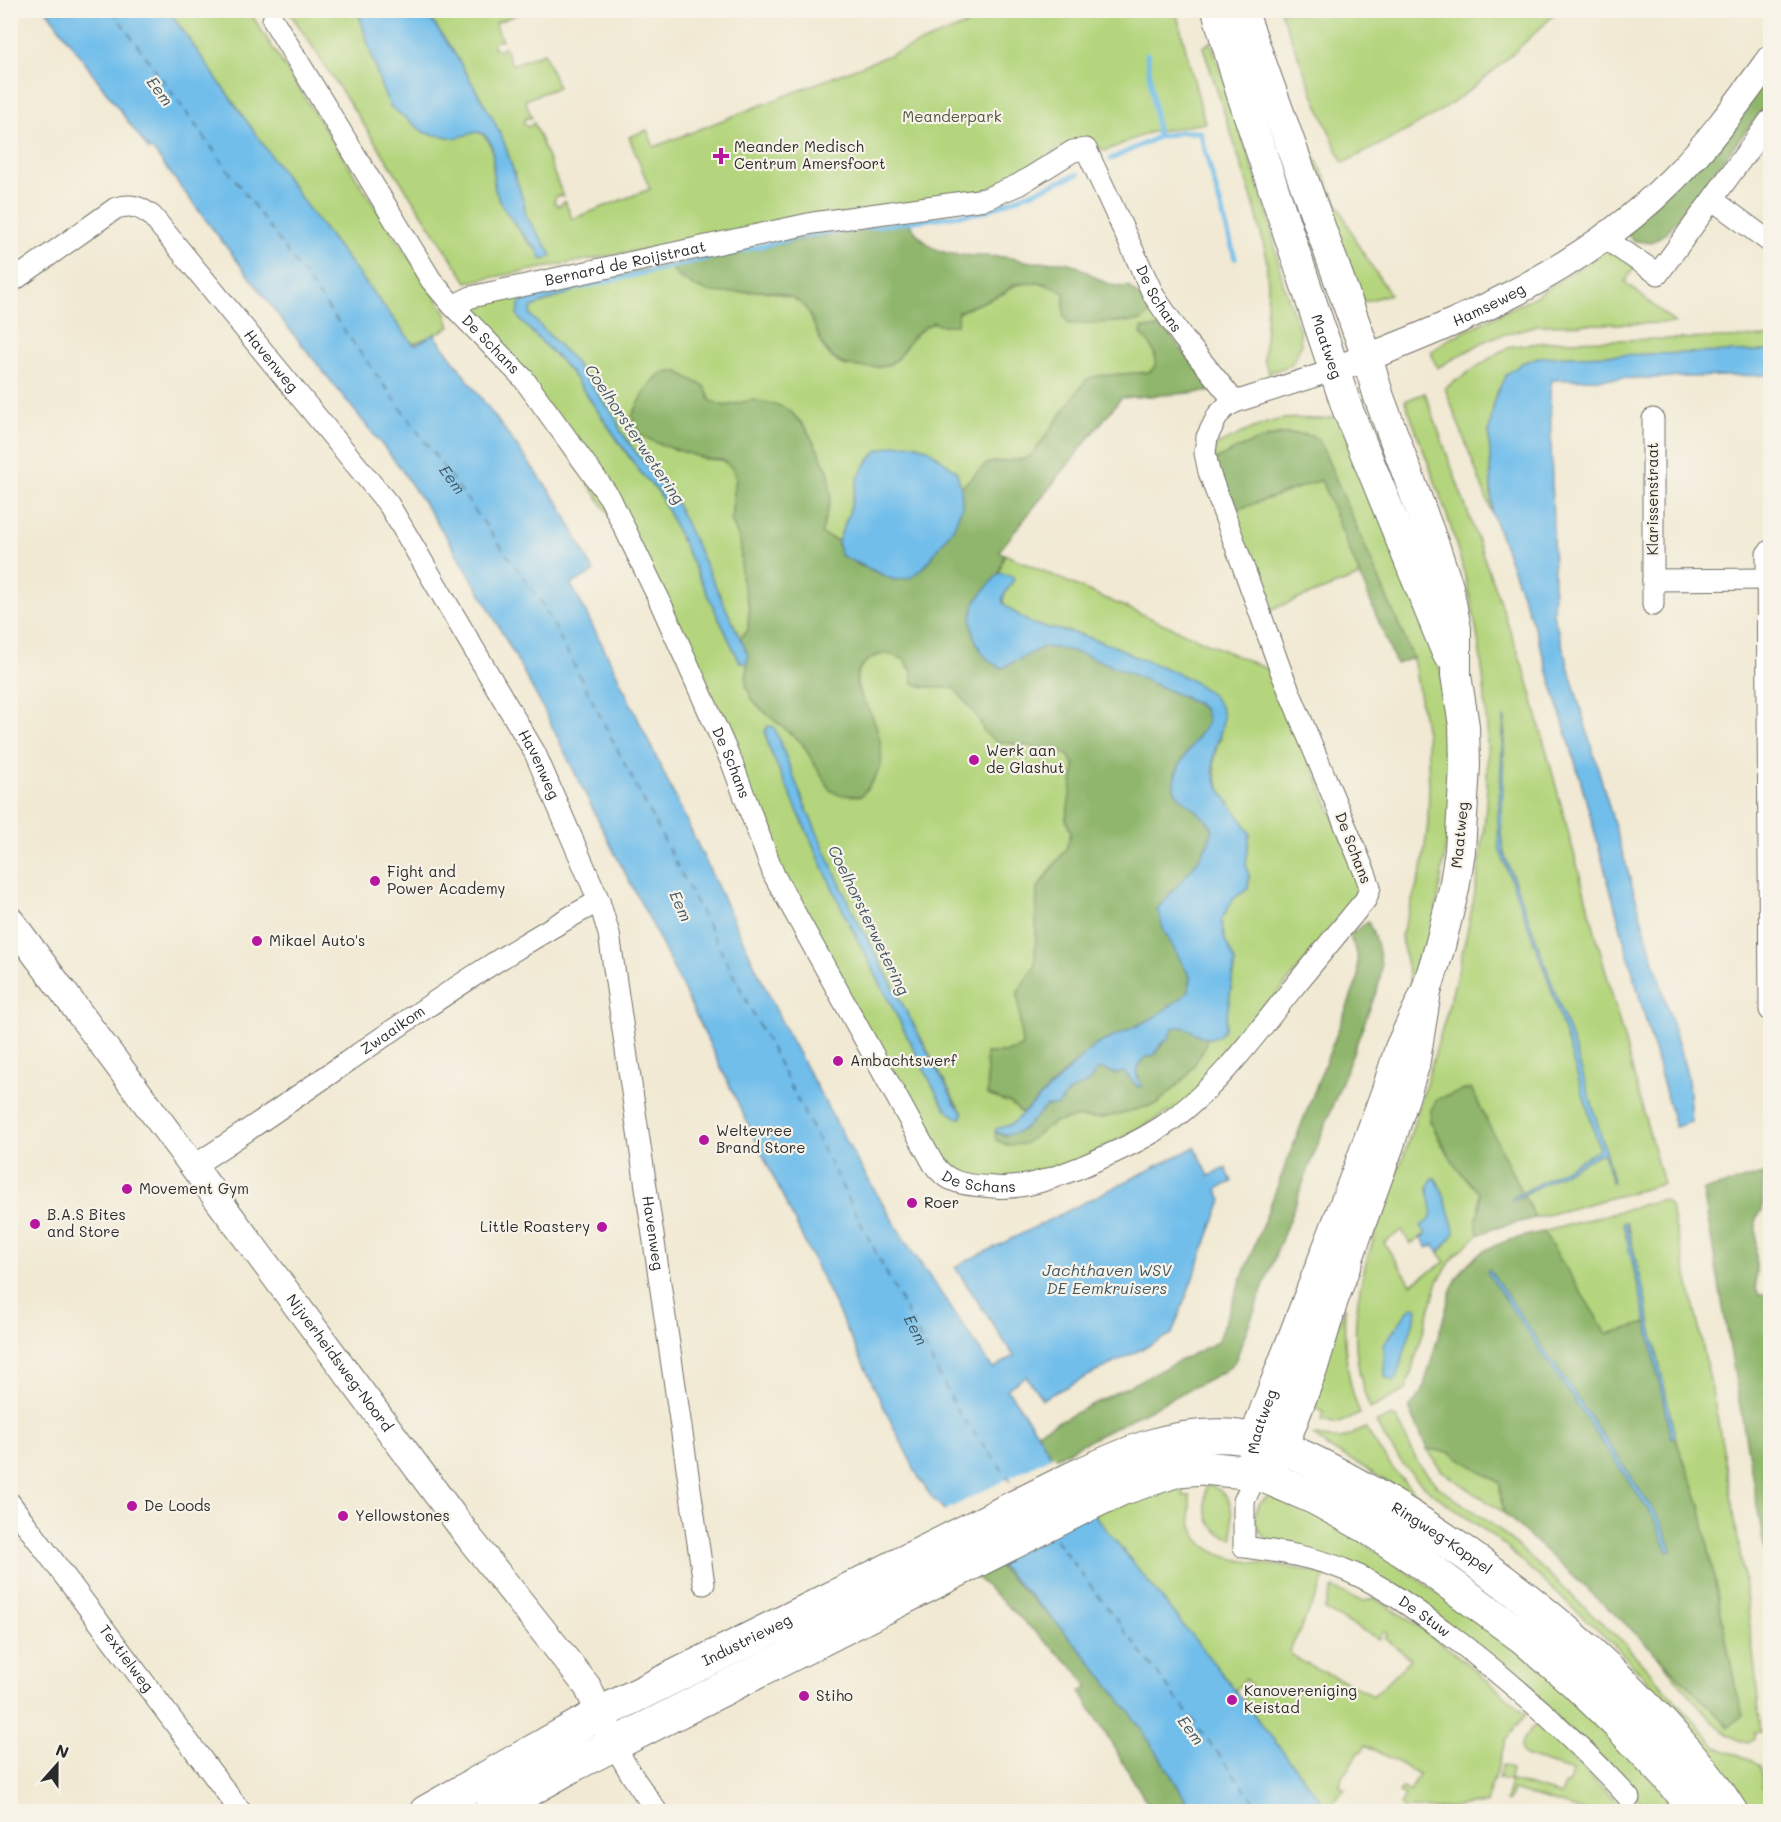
<svg xmlns="http://www.w3.org/2000/svg" width="1781" height="1822" font-family="Mali,sans-serif">
<style>
.green{fill:#b4d57d;stroke:#708054;stroke-width:1.5;fill-rule:evenodd}
.forest{fill:#8fb66c;stroke:#5d704c;stroke-width:1.5}
.water{fill:#71beeb;stroke:#4e748b;stroke-width:1.5}
.pier{fill:#f1e9d3}
.lines{fill:none;stroke-linecap:round;stroke-linejoin:round}
.stream{stroke:#71beeb;stroke-width:5}
.ferry{stroke:#405765;stroke-width:1.5;stroke-dasharray:8 6;stroke-linecap:butt}
.minor-casing{stroke:#706e66;stroke-width:23}
.tertiary-casing{stroke:#706e66;stroke-width:29}
.secondary-casing{stroke:#706e66;stroke-width:32}
.primary-casing{stroke:#706e66;stroke-width:35}
.minor{stroke:#fff;stroke-width:21}
.tertiary{stroke:#fff;stroke-width:27}
.secondary{stroke:#fff;stroke-width:30}
.primary{stroke:#fff;stroke-width:33}
.poi-dot{fill:#b5179e;stroke:#f7f3e8;stroke-width:2}
.labels{text-anchor:middle;stroke-width:4.5;stroke-linejoin:round;paint-order:stroke}
.park-label{font-size:15px;fill:#4d5640;stroke:#f7f3e8}
.poi-label{font-size:15px;fill:#2b2b2b;stroke:#f7f3e8;text-anchor:start}
.street-label{font-size:15px;fill:#2b2b2b;stroke:#f7f3e8}
.water-label{font-size:16px;font-style:italic;fill:#405765;stroke:#f7f3e8}
</style>
<rect width="100%" height="100%" fill="#f7f3e8"/>
<filter id="ink" filterUnits="userSpaceOnUse"><feTurbulence type="fractalNoise" baseFrequency=".0167" numOctaves="2"/><feDisplacementMap in="SourceGraphic" scale="12" xChannelSelector="R" yChannelSelector="G"/><feConvolveMatrix kernelMatrix="1 2 1 2 8 2 1 2 1" color-interpolation-filters="sRGB"/></filter>
<filter id="wash" filterUnits="userSpaceOnUse"><feTurbulence type="fractalNoise" baseFrequency=".008" numOctaves="4" result="noise"/><feDisplacementMap in="SourceGraphic" scale="24" xChannelSelector="R" yChannelSelector="G"/><feGaussianBlur stdDeviation="1.35" result="paint"/><feColorMatrix in="noise" values="0 0 0 0 0 0 0 0 0 0 0 0 0 0 0 0 0 1.4 0 .05"/><feComposite in="paint" operator="in"/></filter>
<g filter="url(#wash)">
<rect width="100%" height="100%" fill="#f1e9d3"/>
<path class="green" d="M169 11H249L376 208 444 309 450 327 413 344 310 211Z
M289 11H358L382 89 390 106 425 133 477 132C500 139 490 171 495 189 499 201 526 244 537 250 540 252 547 252 551 253L526 216 524 203 504 142 492 117 453 51 425 11H526L495 23 502 41H495L493 47 499 51 504 46 512 65 544 53 558 87 525 100 532 118H526L523 123 528 127 534 123 563 196H556L554 202 559 206 565 201 572 219 650 189 629 137 647 130 654 147 1002 11H1176L1205 123 1148 133 1105 151 1088 143 1069 144 976 196 813 218 467 282Z
M1280 11H1558C1523 44 1489 78 1449 105 1416 128 1379 145 1343 163L1319 108Z
M1211 42 1269 218 1283 283 1300 332 1301 346 1291 365 1269 373 1264 360 1268 286 1266 254 1255 208 1203 47Z
M1293 113 1358 245 1390 294 1363 302Z
M1611 247 1636 265 1625 282 1675 323 1537 325 1489 339 1437 368 1431 352 1447 340 1534 297Z
M669 265 679 279 741 293 756 291 771 292 794 298 802 303 808 311 823 347 832 358 840 364 848 366 880 367 888 365 896 360 909 341 924 327 1004 293C1022 277 1045 282 1064 293V316L1151 308 1166 330 1160 328 1142 329C1148 341 1159 354 1154 369L1150 372 1120 374 1086 380 1032 455 1024 459 988 463 961 487 956 471 858 478 849 513 838 541 821 534 831 498 829 473 818 450 805 427 789 410 752 400 725 406 711 401 659 444 706 459 722 460 732 468 736 477 731 519 741 545V577L749 607 748 630 740 638 670 490 638 455 621 432 619 425 573 360 531 316 530 312 532 307 574 291 523 300 520 320 561 361 575 378 629 457 659 493 733 648 740 662 747 663 746 685 761 709 802 743 830 790 872 716C866 705 858 694 857 681 856 666 872 655 886 654 891 654 899 658 904 659L922 688 933 686 954 688 977 716 985 733 996 741 1053 750 1068 755 1075 767 1066 819 1071 833 1066 849 1037 889 1035 966 1018 992 1022 1047 1004 1053H986L988 1095 1010 1103 1023 1114 1012 1124 1002 1128 1041 1131 1054 1122 1076 1118H1103L1157 1104 1203 1051 1207 1038 1219 1036 1225 1028 1235 961 1225 940 1221 920 1234 898 1248 889 1249 876 1246 864 1250 833C1229 802 1201 776 1221 737L1133 656C1115 647 1095 639 1076 633 1064 630 1043 629 1034 625 1028 622 1006 608 1004 603 1000 596 1012 586 1014 578L1009 575 999 573 1004 554 1274 672 1361 884 1359 896 1188 1102 1065 1168 1001 1184 947 1171 776 870 662 594 477 316 476 307 482 299ZM774 728 806 808 851 908 956 1103 963 1113 959 1118 946 1109 939 1098 844 913 769 748Z
M1770 337V351L1539 357 1522 363 1495 397 1489 431 1492 513 1445 388 1501 351 1513 346 1558 341Z
M1425 393 1526 675 1663 1184 1535 1218 1511 1172 1471 1088 1430 1121 1442 1145 1479 1193 1478 1235 1455 1255 1438 1281 1406 1390 1370 1409C1330 1306 1382 1229 1411 1133 1438 1044 1469 946 1481 854 1495 751 1486 643 1456 544 1442 495 1422 448 1405 401ZM1433 1178 1436 1179C1450 1204 1447 1219 1446 1245L1439 1252 1445 1262 1411 1284 1384 1243 1402 1230 1410 1244 1427 1234 1426 1223C1438 1212 1430 1200 1428 1187Z
M1340 415 1434 644 1443 680 1450 727 1453 803 1431 943 1411 986 1401 936 1422 869 1428 823 1429 786 1427 739 1413 658 1319 440C1285 421 1246 446 1214 461L1215 447 1219 444C1239 435 1262 422 1284 419 1306 416 1317 423 1340 415Z
M1321 480 1360 576 1267 611 1230 512Z
M1660 1200 1666 1201 1670 1206C1714 1379 1746 1554 1761 1733H1754V1740L1749 1743C1718 1740 1677 1678 1656 1654L1729 1727 1742 1715 1735 1686 1700 1505 1675 1437 1643 1289 1627 1222 1623 1224 1647 1323 1607 1335 1543 1232Z
M1345 1306C1343 1343 1346 1379 1360 1414L1336 1424 1322 1420 1324 1412 1308 1406Z
M1392 1416 1397 1419 1418 1463 1437 1486 1500 1530 1626 1645 1715 1745 1726 1752 1753 1760 1760 1766 1762 1786 1770 1805V1811H1742L1702 1751 1643 1676 1616 1647 1505 1546C1479 1524 1450 1508 1425 1487 1404 1469 1389 1446 1376 1423Z
M1366 1428C1381 1455 1398 1478 1421 1498L1419 1502 1360 1465 1327 1447 1313 1435 1330 1439H1341Z
M1427 1449 1450 1452 1500 1483 1501 1503 1504 1513 1442 1471Z
M1206 1485C1236 1491 1232 1515 1233 1539 1206 1531 1203 1511 1206 1485Z
M1183 1486V1496H1190C1190 1507 1189 1518 1193 1529 1208 1572 1288 1559 1325 1576L1321 1587 1289 1652C1312 1672 1347 1678 1373 1696L1411 1659 1385 1638 1388 1634 1384 1631 1379 1639 1324 1610 1333 1588 1363 1602 1374 1598C1429 1629 1478 1672 1526 1714L1506 1740 1486 1803 1438 1809 1403 1808 1400 1805 1405 1796 1399 1793 1402 1788 1410 1792 1419 1774 1366 1745 1362 1752 1359 1751 1346 1772H1345L1342 1777 1340 1786 1345 1789 1343 1792 1338 1795 1329 1811 1243 1701 1251 1686 1245 1679 1235 1691 1093 1513Z
M1273 1494 1319 1513 1526 1652 1684 1811H1645L1642 1809 1645 1806 1608 1765 1474 1645 1267 1539C1249 1523 1251 1505 1273 1494Z
M1537 1723 1617 1803 1615 1811H1584L1513 1790 1509 1801H1506L1511 1782 1498 1779 1502 1765 1511 1769 1509 1780 1561 1795 1565 1784H1569L1572 1771 1525 1756C1514 1744 1528 1733 1537 1723Z"/>
<path class="forest" d="M1770 75V100L1667 232 1651 243 1635 241 1627 235Z
M907 220C935 265 961 253 1005 257 1014 258 1023 261 1032 262 1044 263 1057 260 1069 263 1089 269 1106 291 1128 286L1151 308 1148 315 1141 321 1069 324 1064 316V293L1046 283 1014 284 1004 293 958 312 957 325H938L934 322C927 326 921 329 915 335 903 346 899 366 879 367 834 370 828 358 812 320 809 313 806 306 799 302 756 271 713 320 669 265Z
M1142 328H1160L1166 330 1215 391 1121 398 999 551 1004 554 999 573 975 604C978 628 975 659 1002 668 1010 664 1038 647 1044 647 1072 642 1168 690 1197 704L1205 711 1208 722 1175 772 1176 792 1206 818 1213 829 1211 838 1202 854 1177 951C1184 963 1194 976 1188 990 1177 1014 1115 1032 1094 1047 1071 1063 1044 1094 1023 1114L1010 1103 988 1095 986 1053H1004L1022 1047 1018 992 1035 966 1037 889 1066 849 1071 833 1066 819 1075 767 1068 755 1053 750 996 741 985 733 977 716 954 688C941 687 925 689 913 683L912 671 904 659C899 658 892 654 886 654 873 654 857 665 856 679 856 692 865 703 871 714 878 727 883 748 881 764 878 775 869 787 861 796L839 795 830 790 802 743 761 709 752 699 746 685 748 655 740 638 748 630 749 607 741 577V545L731 519 736 477 732 468 722 460 706 459 659 444 640 435 632 416 648 386 660 374 677 371 705 387 711 401 725 406 752 400 775 404 789 410 805 427 818 450 829 474 831 498 821 534 838 541V546L857 564 894 580 926 565 954 527 962 506 961 487 988 463 1024 459 1032 455 1086 380 1096 376 1149 372C1165 362 1150 343 1141 334Z
M1291 434 1312 436 1319 440 1413 658 1396 664 1321 480 1230 512 1214 461C1239 447 1262 436 1291 434Z
M1368 922C1378 944 1385 963 1378 987L1235 1361 1225 1371 1053 1459 1037 1432 1217 1342 1358 979 1357 953 1349 935Z
M1181 1025 1207 1038 1203 1051 1187 1076 1157 1104 1103 1118H1076L1054 1122 1024 1144 1007 1145 996 1140 995 1132 1005 1136 1027 1125 1046 1106 1062 1102 1067 1093 1089 1082 1097 1070 1102 1069 1117 1074 1124 1072 1138 1087 1139 1077 1136 1072 1142 1059 1157 1053C1161 1043 1169 1038 1173 1028Z
M1471 1088 1522 1193 1511 1199 1512 1201 1524 1196 1535 1218 1492 1229 1478 1235 1476 1222 1480 1206 1479 1193 1456 1167 1430 1121 1431 1110 1437 1099Z
M1763 1174 1762 1211 1756 1218V1289L1759 1295H1770V1580L1703 1191Z
M1543 1232 1607 1334 1647 1323 1671 1438 1675 1437 1700 1505 1735 1686 1743 1715 1729 1727 1631 1629 1504 1513 1501 1503 1500 1483 1450 1452 1427 1449 1409 1408 1422 1393 1451 1292C1465 1250 1503 1240 1543 1232Z
M993 1561C1016 1584 1040 1606 1062 1629 1112 1684 1156 1746 1192 1811H1152L1080 1691 1088 1687 1076 1670 972 1573Z"/>
<path class="water" d="M47 11H169L310 211 413 344 416 345 434 334 560 505 594 572 571 584 611 662 784 1027 856 1159 905 1241 993 1369 1014 1356 955 1267 1195 1147 1209 1176 1226 1168 1232 1182 1217 1189 1222 1200 1172 1334 1042 1399 1026 1376 1007 1389 1037 1432 1053 1459 1093 1513 1216 1666 1329 1811H1192C1156 1746 1112 1684 1062 1629 1020 1583 973 1541 930 1495L919 1478 892 1424 652 924 611 846 544 710 484 599 448 539 399 466 279 316 152 149 149 150Z
M358 11H425L453 51 492 117 504 142 513 170 524 203 526 216 551 253V257L542 260 537 250 517 227 502 206 495 190 492 145 484 134 477 132 455 138 425 133 390 106 382 89Z
M572 287 576 289 574 291 532 307 530 312 531 316 573 360 616 418 621 432 638 455 670 490 748 655 747 663 740 662 733 648 659 493 640 472 575 378 561 361 520 320 517 314 519 304 523 300Z
M1770 351V375L1552 380 1550 392 1554 580 1553 614 1688 1078 1691 1122 1675 1127 1580 778 1536 632 1492 513 1489 431 1495 397 1506 375 1522 363 1539 357Z
M914 444 928 449 956 471 961 487 962 506 954 527 926 565 910 578 894 580 840 555 838 541 849 513 858 478 866 464 877 451 895 445Z
M999 573 1009 575 1014 578C1013 585 1000 595 1003 602 1005 607 1031 624 1036 625 1049 629 1064 630 1077 634 1089 638 1103 642 1116 647 1123 650 1129 654 1136 657 1159 666 1183 673 1203 688 1245 718 1206 740 1214 775 1218 792 1241 816 1250 833L1246 864 1249 876 1248 889 1234 898 1221 920 1225 940 1235 961 1225 1028 1219 1036C1215 1037 1212 1039 1208 1038 1194 1037 1189 1023 1173 1028L1168 1039 1161 1043 1154 1056C1142 1055 1140 1063 1136 1072L1141 1087H1138L1124 1072 1117 1074 1102 1069 1097 1070 1089 1082 1067 1093 1058 1106H1046C1030 1122 1020 1141 995 1132L996 1129 1012 1124 1094 1046 1151 1019 1183 997 1189 989 1191 979 1164 931 1157 909C1175 887 1207 857 1213 829 1203 812 1186 806 1176 792 1165 777 1199 736 1208 722L1205 711 1197 703 1129 673 1088 656 1063 649 1043 647 1002 668C979 660 965 626 975 604 980 593 991 583 999 573Z
M1504 718 1505 719 1501 835 1504 853C1544 961 1586 1069 1613 1182H1612L1604 1154 1601 1153 1512 1201 1511 1199 1597 1151 1599 1147 1550 985 1499 848 1498 818Z
M768 726 774 727 806 808 851 908 955 1103 963 1113 962 1118C950 1117 945 1107 939 1098L844 913 769 748 765 731Z
M1434 1178 1436 1179C1446 1196 1449 1215 1455 1233L1439 1252 1433 1245 1428 1248 1421 1237 1426 1234 1421 1226C1447 1209 1416 1191 1434 1178Z
M1626 1222 1643 1289 1675 1437 1671 1438 1647 1323 1623 1223Z
M1489 1269 1657 1515 1672 1549 1671 1551H1668L1653 1517 1487 1272Z
M1411 1307H1416L1417 1310 1396 1379 1393 1381 1385 1377 1384 1344Z"/>
<path class="pier" d="M1054 1455 1068 1473 994 1566 942 1512Z"/>
<g class="lines">
<path class="stream" d="M1158 137 1181 132H1200L1235 258
M1111 159 1158 137 1147 54
M569 290 809 235 983 212 1078 174"/>
<g class="ferry">
<path id="s1" d="M112 10 542 603 958 1412 1017 1489"/>
<path d="M1055 1539 1255 1802 1258 1812"/>
</g>
</g>
</g>
<g filter="url(#ink)">
<g class="lines">
<defs>
<g id="minor">
<path id="s2" d="M273 20 431 280 453 306 523 378 610 498 657 595 732 763 774 875 933 1163C947 1185 969 1185 993 1187 1023 1190 1053 1178 1081 1167 1109 1155 1137 1143 1163 1126 1212 1093 1251 1041 1288 994 1314 962 1340 930 1366 899L1370 887 1365 873 1282 674 1209 472 1205 453 1207 437 1218 415 1226 407 1235 402 1334 370"/>
<path d="M1713 200 1770 242"/>
<path d="M1604 238 1658 274 1770 120"/>
<path id="s3" d="M10 283 116 208C131 204 139 206 152 216L389 505 535 753 599 901 609 934 704 1584"/>
<path id="s4" d="M453 306 471 297 813 223 985 199 1018 185 1073 151 1086 149 1154 296 1183 338 1235 402"/>
<path d="M1653 419V605"/>
<path d="M1770 551 1767 554 1770 1010"/>
<path d="M1653 580 1767 579"/>
<path id="s5" d="M192 1167C329 1079 456 978 599 901"/>
<path id="s6" d="M1257 1473 1244 1501V1547C1280 1552 1317 1557 1350 1572 1384 1586 1414 1609 1443 1630 1510 1680 1573 1736 1629 1798"/>
<path id="s7" d="M10 1503 241 1812"/>
<path d="M614 1745 631 1774 657 1812"/>
</g>
<g id="tertiary">
<path id="s8" d="M1334 370C1456 325 1580 273 1673 179 1710 142 1740 100 1770 59"/>
<path id="s9" d="M10 920 471 1540 587 1686 609 1732"/>
</g>
<g id="secondary">
<path id="s10" d="M1217 10 1241 92 1347 408 1447 653"/>
<path id="s11" d="M1242 10 1367 357 1379 397 1435 548 1448 587 1456 629V675L1464 726 1465 765 1460 851 1454 889 1440 946 1426 992 1414 1066 1389 1145 1333 1300 1312 1370 1282 1449 1271 1465 1257 1473C1250 1448 1256 1434 1265 1410L1356 1175 1387 1090 1400 1048 1426 992"/>
</g>
<g id="primary">
<path id="s12" d="M426 1812 601 1713 1073 1478C1125 1454 1169 1433 1229 1436 1277 1439 1329 1469 1371 1493 1457 1543 1537 1603 1610 1671 1655 1715 1697 1758 1731 1812"/>
<path d="M490 1812 575 1764 1091 1503 1121 1489 1178 1470 1202 1468 1257 1473 1315 1498 1366 1526 1419 1561 1524 1638 1575 1682 1620 1726 1668 1776 1696 1812"/>
</g>
</defs>
<use href="#minor" class="minor-casing"/>
<use href="#tertiary" class="tertiary-casing"/>
<use href="#secondary" class="secondary-casing"/>
<use href="#primary" class="primary-casing"/>
<use href="#minor" class="minor"/>
<use href="#tertiary" class="tertiary"/>
<use href="#secondary" class="secondary"/>
<use href="#primary" class="primary"/>
</g>
</g>
<g class="poi-dot">
<path d="M718 147h6v6h6v6h-6v6h-6v-6h-6v-6h6z"/>
<circle cx="974" cy="760" r="6"/>
<circle cx="375" cy="881" r="6"/>
<circle cx="257" cy="941" r="6"/>
<circle cx="838" cy="1061" r="6"/>
<circle cx="704" cy="1140" r="6"/>
<circle cx="127" cy="1189" r="6"/>
<circle cx="912" cy="1203" r="6"/>
<circle cx="35" cy="1224" r="6"/>
<circle cx="602" cy="1227" r="6"/>
<circle cx="132" cy="1506" r="6"/>
<circle cx="343" cy="1516" r="6"/>
<circle cx="804" cy="1696" r="6"/>
<circle cx="1232" cy="1700" r="6"/>
</g>
<g class="labels">
<g class="park-label">
<text x="952" y="122">Meanderpark</text>
</g>
<g class="poi-label">
<text x="734" y="152">Meander Medisch<tspan x="734" dy="17">Centrum Amersfoort</tspan></text>
<text x="986" y="756">Werk aan<tspan x="986" dy="17">de Glashut</tspan></text>
<text x="387" y="877">Fight and<tspan x="387" dy="17">Power Academy</tspan></text>
<text x="269" y="946">Mikael Auto's</text>
<text x="850" y="1066">Ambachtswerf</text>
<text x="716" y="1136">Weltevree<tspan x="716" dy="17">Brand Store</tspan></text>
<text x="139" y="1194">Movement Gym</text>
<text x="924" y="1208">Roer</text>
<text x="47" y="1220">B.A.S Bites<tspan x="47" dy="17">and Store</tspan></text>
<text x="590" y="1232" text-anchor="end">Little Roastery</text>
<text x="144" y="1511">De Loods</text>
<text x="355" y="1521">Yellowstones</text>
<text x="1244" y="1696">Kanovereniging<tspan x="1244" dy="17">Keistad</tspan></text>
<text x="816" y="1701">Stiho</text>
</g>
<g class="street-label">
<text dy="5" stroke="none"><textPath href="#s4" startOffset="178">Bernard de Roijstraat</textPath></text>
<text dy="5" stroke="none"><textPath href="#s4" startOffset="824">De Schans</textPath></text>
<text dy="5" stroke="none"><textPath href="#s8" startOffset="168">Hamseweg</textPath></text>
<text dy="5" stroke="none"><textPath href="#s2" startOffset="392">De Schans</textPath></text>
<text dy="5" stroke="none"><textPath href="#s10" startOffset="354">Maatweg</textPath></text>
<text dy="5" stroke="none"><textPath href="#s3" startOffset="356">Havenweg</textPath></text>
<text transform="translate(1653 499) rotate(-90)" y="5">Klarissenstraat</text>
<text dy="5" stroke="none"><textPath href="#s2" startOffset="878">De Schans</textPath></text>
<text dy="5" stroke="none"><textPath href="#s3" startOffset="842">Havenweg</textPath></text>
<text transform="translate(1460 835) rotate(-84)" y="5">Maatweg</text>
<text transform="translate(1353 848) rotate(69)" y="5">De Schans</text>
<text dy="5" stroke="none"><textPath href="#s5" startOffset="243">Zwaaikom</textPath></text>
<text dy="5" stroke="none"><textPath href="#s2" startOffset="1380">De Schans</textPath></text>
<text dy="5" stroke="none"><textPath href="#s3" startOffset="1328">Havenweg</textPath></text>
<text dy="5" stroke="none"><textPath href="#s9" startOffset="552">Nijverheidsweg-Noord</textPath></text>
<text dy="5" stroke="none"><textPath href="#s11" startOffset="1592">Maatweg</textPath></text>
<text dy="5" stroke="none"><textPath href="#s12" startOffset="1130">Ringweg-Koppel</textPath></text>
<text dy="5" stroke="none"><textPath href="#s6" startOffset="273">De Stuw</textPath></text>
<text dy="5" stroke="none"><textPath href="#s12" startOffset="364">Industrieweg</textPath></text>
<text dy="5" stroke="none"><textPath href="#s7" startOffset="194">Textielweg</textPath></text>
</g>
<g class="water-label">
<text transform="translate(160 91) rotate(53)" y="6">Eem</text>
<text transform="translate(635 434) rotate(56)" y="6">Coelhorsterwetering</text>
<text dy="6" stroke="none"><textPath href="#s1" startOffset="580">Eem</textPath></text>
<text transform="translate(681 906) rotate(66)" y="6">Eem</text>
<text transform="translate(869 920) rotate(64)" y="6">Coelhorsterwetering</text>
<text x="1107" y="1276">Jachthaven WSV<tspan x="1107" dy="18">DE Eemkruisers</tspan></text>
<text dy="6" stroke="none"><textPath href="#s1" startOffset="1550">Eem</textPath></text>
<text transform="translate(1191 1730) rotate(53)" y="6">Eem</text>
</g>
</g>
<rect width="1781" height="1822" fill="none" stroke="#f7f3e8" stroke-width="36"/>
<g transform="translate(57 1765) rotate(21)" stroke="#f7f3e8" stroke-width="4.5" paint-order="stroke">
<path d="M0-4.5L10 22L0 15L-10 22Z" fill="#2b2b2b"/>
<text y="-9" font-size="16" font-weight="bold" text-anchor="middle" fill="#2b2b2b">N</text>
</g>
</svg>
